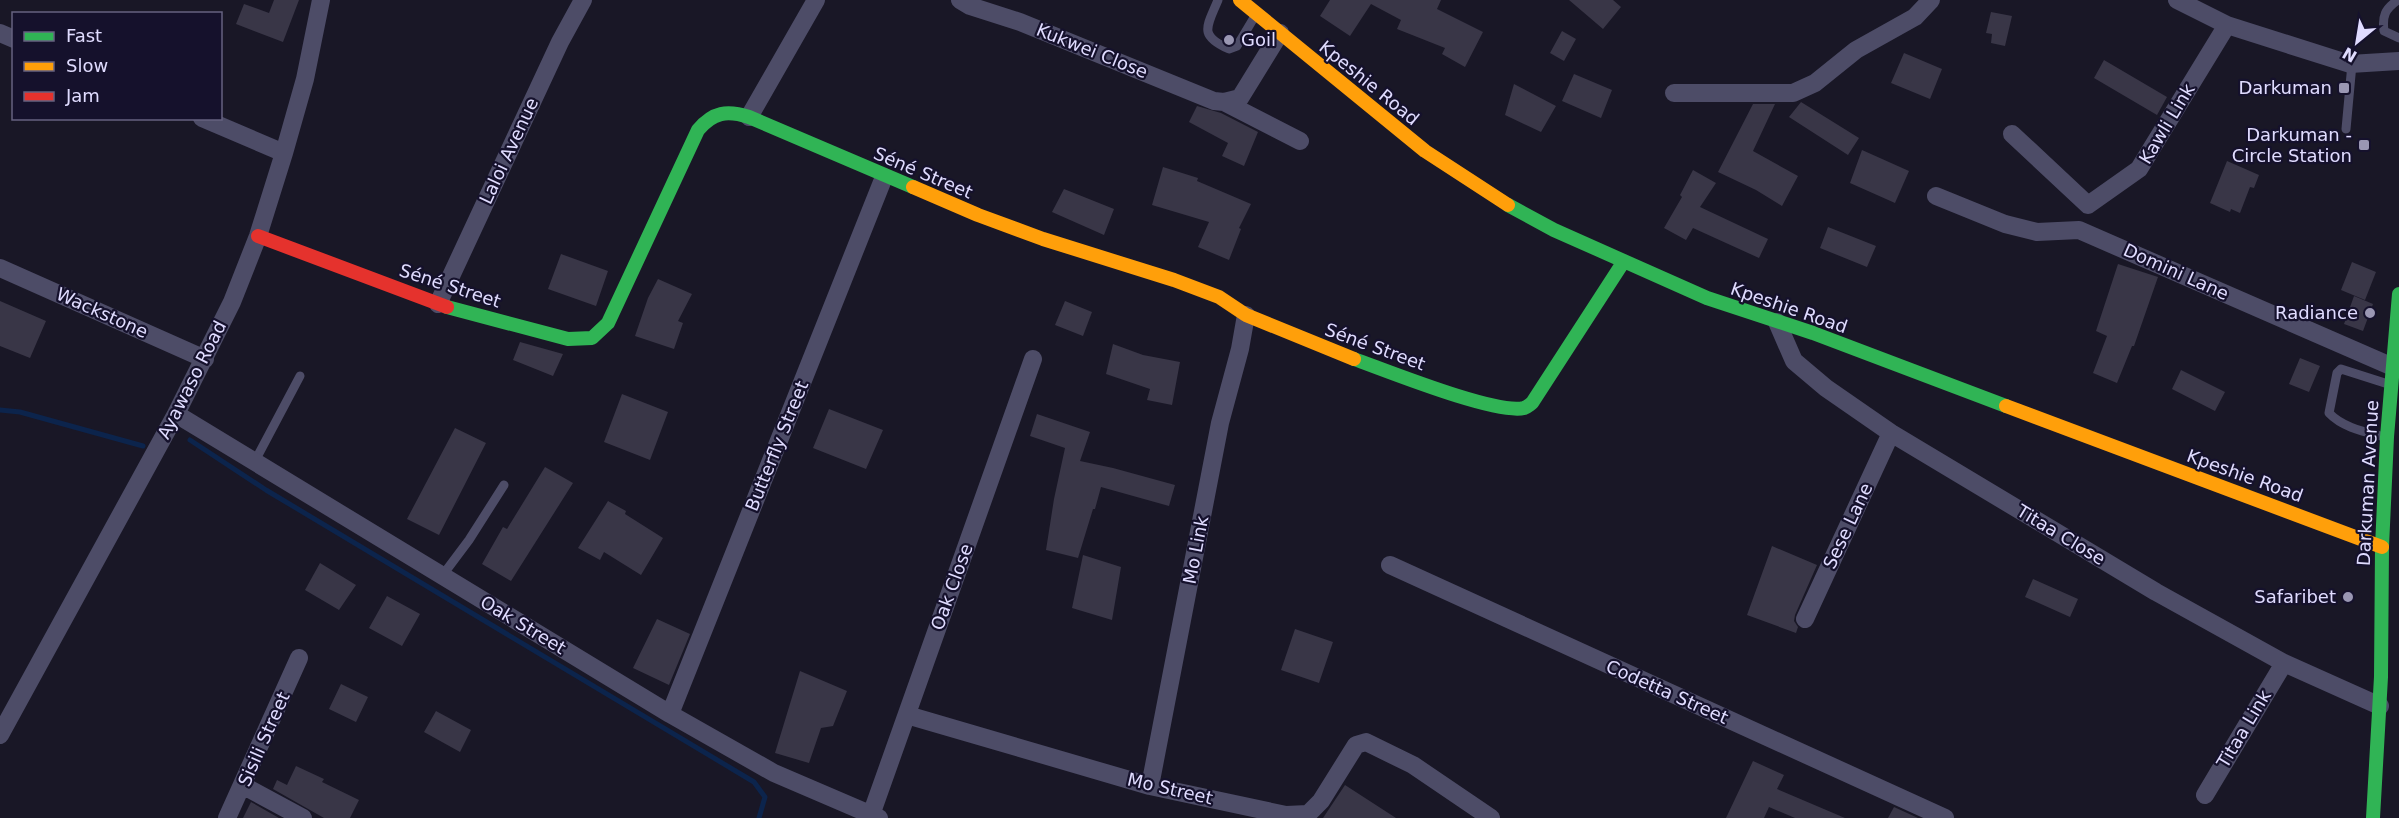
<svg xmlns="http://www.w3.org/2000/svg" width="2399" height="818" font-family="'DejaVu Sans',sans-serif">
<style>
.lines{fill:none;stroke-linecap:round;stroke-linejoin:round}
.stream{stroke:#0c244c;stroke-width:5}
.building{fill:#393647}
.lane{stroke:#4d4c67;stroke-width:9}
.street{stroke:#4d4c67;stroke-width:18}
.fast{stroke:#30b455;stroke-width:14}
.slow{stroke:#ff9f0a;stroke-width:14}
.jam{stroke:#e5322d;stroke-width:14}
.poi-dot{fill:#9a97b3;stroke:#15112c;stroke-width:2}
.labels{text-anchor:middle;stroke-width:4.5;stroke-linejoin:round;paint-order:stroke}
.poi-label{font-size:18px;fill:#e0dcff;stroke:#15112c;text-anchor:end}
.street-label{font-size:18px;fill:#e0dcff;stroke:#15112c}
</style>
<rect width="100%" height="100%" fill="#191726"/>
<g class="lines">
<path class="stream" d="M0 410 20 412 143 446
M190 440 266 490 754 782 765 797 759 818"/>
</g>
<path class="building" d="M274 0H299L283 42 236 24 244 4 269 13Z
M1330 0H1441L1437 9 1483 32 1465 67 1442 54 1445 48 1397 29 1401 20 1371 4 1350 36 1320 16Z
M1569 0H1613L1621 7 1603 29Z
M1991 12 2012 16 2005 46 1991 43 1992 34 1986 33Z
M1562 31 1576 39 1564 61 1550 53Z
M1904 53 1942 69 1930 99 1891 83Z
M2104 60 2167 97 2157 115 2094 78Z
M1574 74 1612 90 1601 118 1562 101Z
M1514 84 1556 106 1541 132 1505 115Z
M1801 102 1859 138 1848 155 1789 117Z
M1753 104H1775L1753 151 1798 176 1782 206 1756 190 1718 172Z
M1197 106 1221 113 1258 132 1244 166 1222 156 1228 143 1189 122Z
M1862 150 1909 171 1895 203 1850 183Z
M2227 161 2259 175 2254 188 2250 187 2240 213 2231 209 2230 212 2210 203Z
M1163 167 1198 178 1197 181 1251 204 1239 228 1241 229 1229 260 1198 247 1209 222 1152 205Z
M1693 170 1716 183 1700 207 1768 239 1759 258 1693 228 1686 240 1664 228 1682 197 1680 195Z
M1064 189 1114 209 1104 235 1052 212Z
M1828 227 1876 246 1867 267 1820 248Z
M561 254 608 271 596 306 548 289Z
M2352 262 2376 272 2365 300 2341 290Z
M2118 264 2158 277 2134 346H2132L2117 383 2093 373 2107 336 2096 331Z
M658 279 692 294 678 321 683 323 674 349 635 336 648 298Z
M2354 296 2373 304 2363 331 2344 324Z
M0 301 46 321 30 358 0 346Z
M1065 301 1092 312 1083 336 1055 325Z
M520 342 563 354 553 376 513 360Z
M1113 344 1143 355 1180 362 1172 405 1147 400 1150 389 1106 374Z
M2300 358 2320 366 2309 392 2289 384Z
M2181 370 2225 392 2215 411 2172 389Z
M622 394 668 412 650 460 604 442Z
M829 409 883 430 866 469 813 448Z
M1037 414 1090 432 1080 461 1113 468 1175 485 1169 506 1101 487 1095 509H1093L1078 558 1046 550 1054 499 1065 448 1030 436Z
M455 428 486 443 439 535 407 519Z
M545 467 573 483 511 581 482 564 503 527 507 529Z
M608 501 626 511 625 514 663 538 641 575 604 552 600 560 578 548Z
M1772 546 1817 565 1795 615 1794 621 1798 627 1796 633 1747 615Z
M1083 555 1121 567 1112 620 1072 608Z
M320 563 356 585 339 610 305 590Z
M2033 579 2078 599 2070 617 2025 597Z
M387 596 420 614 402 646 369 628Z
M657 619 690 634 669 685 633 668Z
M1295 629 1333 642 1319 683 1281 670Z
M800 671 847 691 833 726 821 728 809 763 775 753Z
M341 684 368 697 356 722 329 709Z
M436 711 471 730 460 752 424 732Z
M1753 761 1784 775 1777 789 1845 818H1795L1769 807 1764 818H1726Z
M296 766 324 779 322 782 359 800 350 818H324L273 789 277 780 287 785Z
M1345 785 1396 818H1323Z
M251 802 279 818H243Z
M1894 807 1918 818H1888Z"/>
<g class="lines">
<path class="lane" d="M1218 0C1207 27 1198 35 1229 49L1237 46 1255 16
M2398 0C2385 9 2382 16 2384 31L2399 38
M2346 129 2352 64
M2385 437C2366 432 2343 428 2329 413L2337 373 2341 369 2388 384
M255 461 300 376
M442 576 469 540 504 485"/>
<path class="street" d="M960 0 970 6 1020 22 1214 101 1224 102 1240 98 1280 33
M2177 0 2227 25 2350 64 2399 61
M0 33 14 39
M1674 93H1793L1815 83 1856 50 1915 17 1931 0
M1224 102 1300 141
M749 117 816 0
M202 118 284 153
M2012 134 2088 205
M1936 196 2005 224 2037 232 2079 230 2393 367
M2088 205 2139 169 2227 25
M0 268 205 359
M438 304 560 42 583 0
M1777 322 1794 361 1826 388 1891 433 2156 592 2284 663 2380 706
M176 414 670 714 774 773 879 818
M1390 565 1945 818
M1805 619 1891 433
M670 714 884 177
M907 715 1150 786 1286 815 1308 814 1321 801 1356 745 1366 742 1413 765 1491 818
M0 735 176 414 232 302 258 236 284 153 305 79 321 0
M244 786 303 818
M1150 786 1220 423 1240 349 1246 315
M2205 795 2284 663
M871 815 1033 359
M227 818 299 658"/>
<path class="fast" d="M1508 205 1554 230 1707 298 1813 333 2006 406
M447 307 568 339 592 338 608 323 698 130C713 112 727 110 749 117L913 187
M1354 359C1385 370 1496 415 1524 408 1527 407 1529 405 1532 403L1624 261
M2373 818 2381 677 2382 547 2387 437 2399 294"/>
<path class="slow" d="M1240 0 1425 151 1508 205
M913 187 978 215 1043 239 1174 280 1219 297 1246 315 1354 359
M2006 406 2382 547"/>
<path class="jam" d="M258 236 447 307"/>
</g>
<g class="poi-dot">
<circle cx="1229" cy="40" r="6"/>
<rect x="2338" y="82" width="12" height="12" rx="3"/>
<rect x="2358" y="139" width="12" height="12" rx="3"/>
<circle cx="2370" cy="313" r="6"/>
<circle cx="2348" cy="597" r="6"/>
</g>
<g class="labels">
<g class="poi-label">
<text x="1241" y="46" text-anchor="start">Goil</text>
<text x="2332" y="94">Darkuman</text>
<text x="2352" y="141">Darkuman -<tspan x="2352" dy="21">Circle Station</tspan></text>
<text x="2358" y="319">Radiance</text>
<text x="2336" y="603">Safaribet</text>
</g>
<g class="street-label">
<text transform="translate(1092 51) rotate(22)" y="6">Kukwei Close</text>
<text transform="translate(1369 83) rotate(39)" y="6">Kpeshie Road</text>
<text transform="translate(2167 124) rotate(-59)" y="6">Kawli Link</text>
<text transform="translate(509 151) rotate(-65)" y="6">Laloi Avenue</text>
<text transform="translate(923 173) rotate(23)" y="6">Séné Street</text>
<text transform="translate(2176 272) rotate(24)" y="6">Domini Lane</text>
<text transform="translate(450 286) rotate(18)" y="6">Séné Street</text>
<text transform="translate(1789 308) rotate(19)" y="6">Kpeshie Road</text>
<text transform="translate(102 313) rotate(24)" y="6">Wackstone</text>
<text transform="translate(1375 347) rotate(20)" y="6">Séné Street</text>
<text transform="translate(192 380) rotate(-63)" y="6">Ayawaso Road</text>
<text transform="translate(777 446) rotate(-68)" y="6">Butterfly Street</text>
<text transform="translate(2245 476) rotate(20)" y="6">Kpeshie Road</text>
<text transform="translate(2368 483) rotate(-87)" y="6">Darkuman Avenue</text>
<text transform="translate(1848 526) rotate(-65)" y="6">Sese Lane</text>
<text transform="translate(2061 535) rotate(31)" y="6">Titaa Close</text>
<text transform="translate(1196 550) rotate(-79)" y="6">Mo Link</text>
<text transform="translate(952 587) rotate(-70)" y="6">Oak Close</text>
<text transform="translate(523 625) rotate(31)" y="6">Oak Street</text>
<text transform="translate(1667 692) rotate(24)" y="6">Codetta Street</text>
<text transform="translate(2244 729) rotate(-59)" y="6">Titaa Link</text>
<text transform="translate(264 739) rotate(-66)" y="6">Sisili Street</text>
<text transform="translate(1170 789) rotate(13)" y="6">Mo Street</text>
</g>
</g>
<rect x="12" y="12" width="210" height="108" fill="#15112c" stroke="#666280" stroke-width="1.5"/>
<rect x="24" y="32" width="30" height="9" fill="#30b455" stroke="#666280" stroke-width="1.5"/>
<text x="66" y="42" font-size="18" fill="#e0dcff">Fast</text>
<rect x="24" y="62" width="30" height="9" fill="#ff9f0a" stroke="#666280" stroke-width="1.5"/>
<text x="66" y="72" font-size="18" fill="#e0dcff">Slow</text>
<rect x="24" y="92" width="30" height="9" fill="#e5322d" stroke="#666280" stroke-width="1.5"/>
<text x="66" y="102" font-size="18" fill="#e0dcff">Jam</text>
<g transform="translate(2357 42) rotate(210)" stroke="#15112c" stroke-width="4.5" paint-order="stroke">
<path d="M0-4.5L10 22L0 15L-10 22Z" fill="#e0dcff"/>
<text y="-9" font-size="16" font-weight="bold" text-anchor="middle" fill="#e0dcff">N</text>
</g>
</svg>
